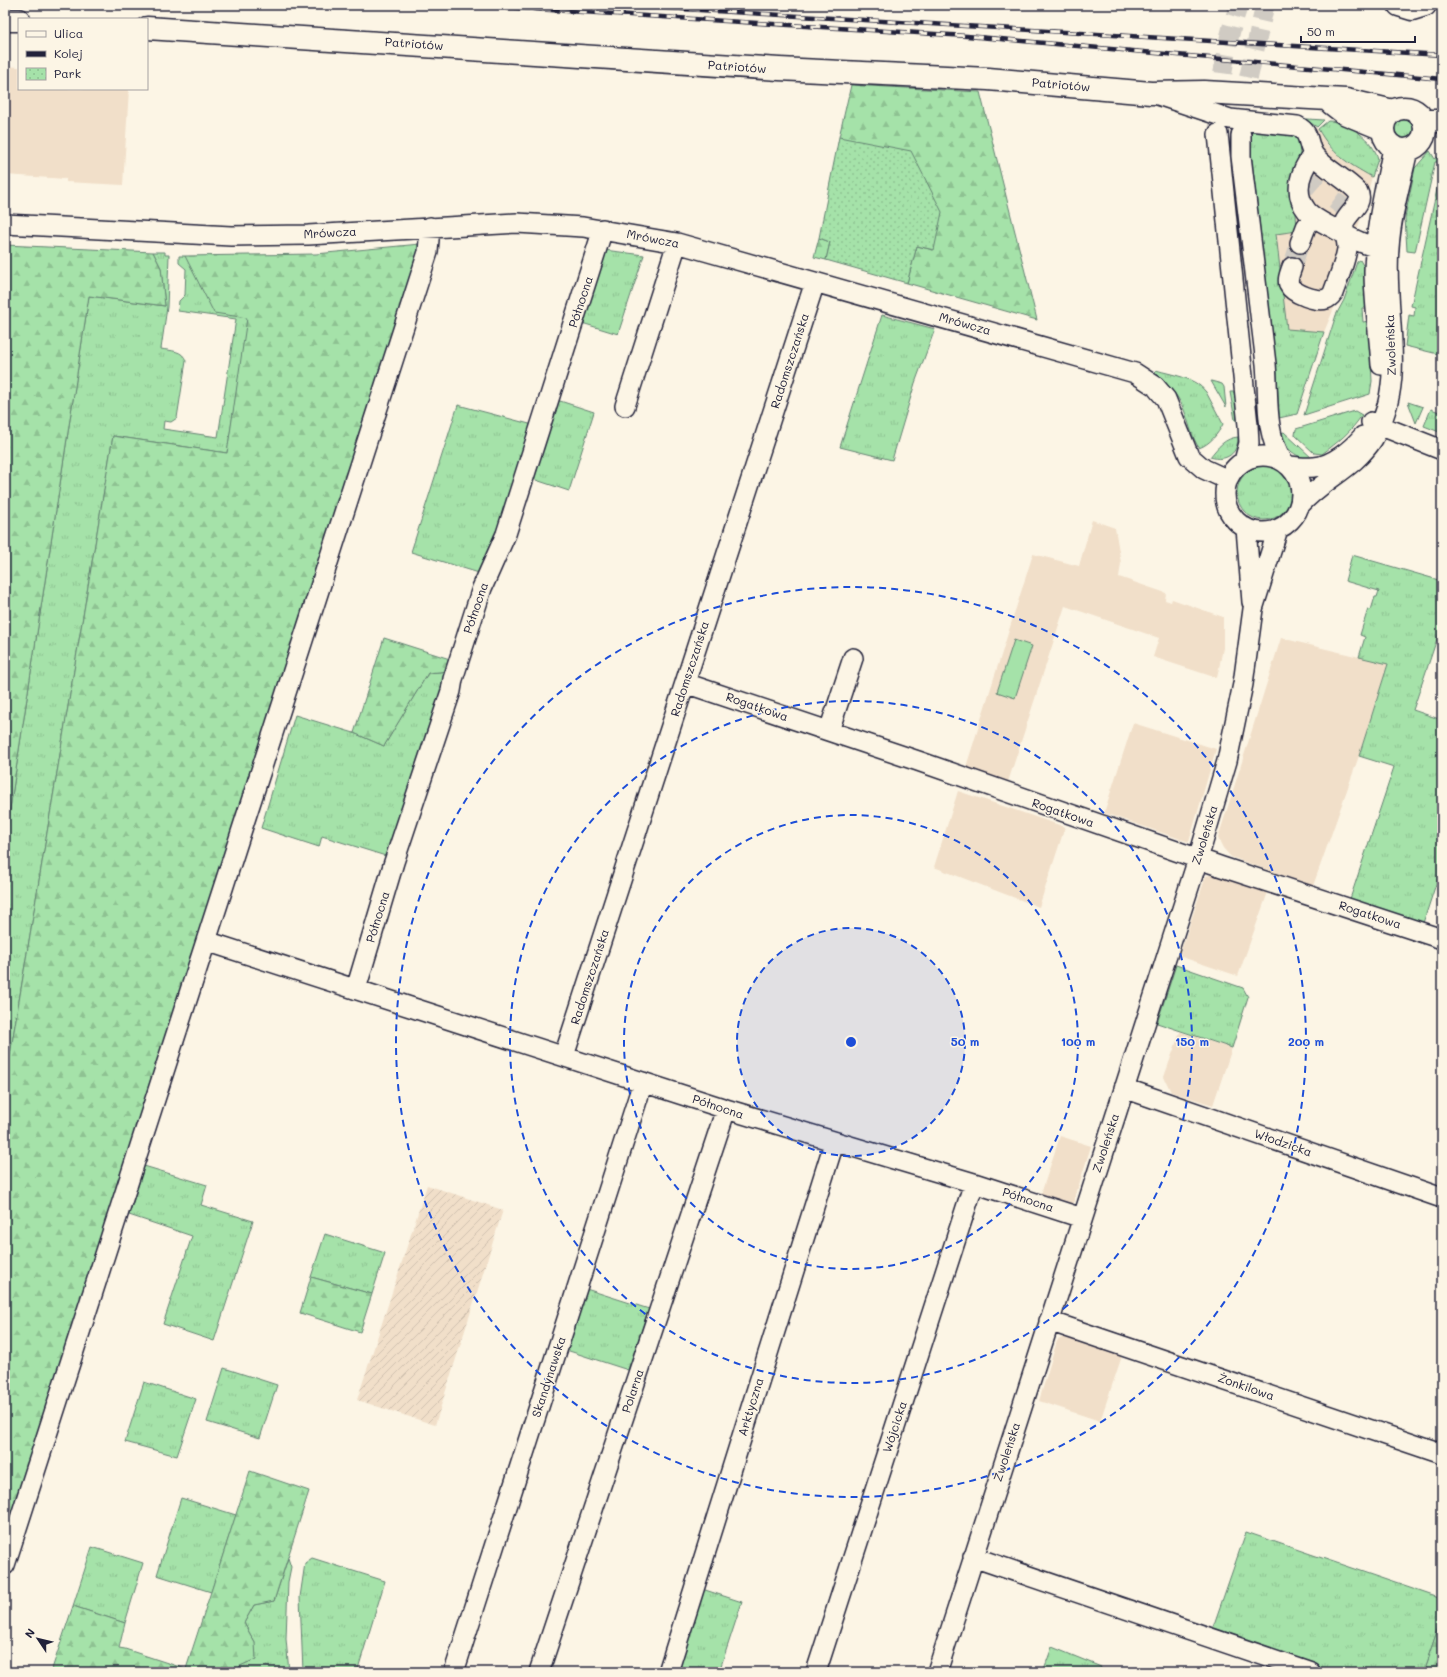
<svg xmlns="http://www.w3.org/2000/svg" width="1447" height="1677" font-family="Mali,sans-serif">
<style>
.built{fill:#f1dfc9}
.industrial{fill:url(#industrial-furrows)}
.grass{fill:url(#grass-tufts);stroke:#648272}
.forest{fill:url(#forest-firs);stroke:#648272}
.park{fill:url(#park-dots);stroke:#648272}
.pitch{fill:#a5e2a9;stroke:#648272}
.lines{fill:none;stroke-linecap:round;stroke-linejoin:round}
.minor-tunnel{stroke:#d0cbc3;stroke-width:19;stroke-dasharray:19 10;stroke-linecap:butt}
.minor-casing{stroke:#22223b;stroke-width:22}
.major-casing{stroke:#22223b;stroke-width:25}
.minor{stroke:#fcf5e5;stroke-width:19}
.major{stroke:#fcf5e5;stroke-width:22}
.rail-casing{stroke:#22223b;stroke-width:4.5}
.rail{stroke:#fcf5e5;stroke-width:3;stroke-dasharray:9;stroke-linecap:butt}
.ring{fill:none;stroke:#1d4ed8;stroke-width:2;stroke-dasharray:7 5}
.labels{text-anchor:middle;stroke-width:3;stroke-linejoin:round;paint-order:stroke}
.street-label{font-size:12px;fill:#22223b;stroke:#fcf5e5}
.centre{fill:#1d4ed8;stroke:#fcf5e5;stroke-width:2}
.ring-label{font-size:12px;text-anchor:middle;font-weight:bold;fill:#1d4ed8;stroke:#fcf5e5;stroke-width:3;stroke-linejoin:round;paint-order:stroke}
</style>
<defs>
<pattern id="industrial-furrows" width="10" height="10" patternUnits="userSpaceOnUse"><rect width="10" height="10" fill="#f1dfc9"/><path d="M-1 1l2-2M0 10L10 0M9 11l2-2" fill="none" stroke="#cebfae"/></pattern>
<pattern id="grass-tufts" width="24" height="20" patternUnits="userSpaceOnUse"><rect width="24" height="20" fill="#a5e2a9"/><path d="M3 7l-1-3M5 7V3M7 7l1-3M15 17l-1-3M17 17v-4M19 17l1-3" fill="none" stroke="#8ec292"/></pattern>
<pattern id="forest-firs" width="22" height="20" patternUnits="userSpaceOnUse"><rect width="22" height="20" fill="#a5e2a9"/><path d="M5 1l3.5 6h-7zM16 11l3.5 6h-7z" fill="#8ec292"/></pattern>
<pattern id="park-dots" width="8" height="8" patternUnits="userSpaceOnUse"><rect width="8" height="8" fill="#a5e2a9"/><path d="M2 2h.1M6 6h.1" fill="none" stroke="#8ec292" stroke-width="1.8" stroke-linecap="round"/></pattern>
</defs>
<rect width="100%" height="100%" fill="#fcf5e5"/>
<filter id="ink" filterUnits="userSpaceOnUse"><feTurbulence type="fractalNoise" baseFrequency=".025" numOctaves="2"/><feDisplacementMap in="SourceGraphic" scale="8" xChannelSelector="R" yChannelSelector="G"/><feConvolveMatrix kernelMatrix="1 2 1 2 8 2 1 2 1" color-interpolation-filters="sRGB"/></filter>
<g filter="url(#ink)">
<path class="built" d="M5 66 19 67V89H129L123 185 66 182V179L5 175Z
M1308 123 1318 129 1328 146 1345 161 1372 177 1359 224 1341 278 1339 296 1324 332 1287 330 1276 233 1297 231 1294 179 1298 138Z
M1092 520 1115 528 1121 563 1119 577 1166 593 1165 600 1171 602 1172 599 1223 617V648L1217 678 1153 657 1159 638 1065 606 1008 782 966 767 1033 554 1079 566Z
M1281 638 1388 664 1359 756 1313 886 1231 857 1223 848 1218 838Z
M1133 723 1216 749 1189 842 1104 813Z
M958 791 1065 827 1039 907 934 867Z
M1215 874 1268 892 1238 976 1179 956 1206 876Z
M1180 1032 1232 1048 1213 1105 1171 1092 1164 1077Z
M1060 1136 1091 1146 1073 1204 1041 1194Z
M1063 1337 1122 1356 1100 1421 1039 1401 1057 1341Z"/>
<path class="industrial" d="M427 1185 503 1210 435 1425 357 1400Z"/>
<path class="grass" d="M1291 118 1324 120 1317 127 1309 122 1291 121Z
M1395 129a9 9 0 1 1 18 0a9 9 0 1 1-18 0Z
M1328 121C1347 121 1374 140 1378 159L1372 177C1346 162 1333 155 1318 129Z
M1251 127 1289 130 1298 138 1301 162 1294 179 1297 231 1276 234 1287 329 1324 332 1297 414 1279 418 1277 374 1249 135Z
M1430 151 1435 159 1442 155V162H1435L1415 252 1407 251 1405 217 1415 168Z
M1442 167V355L1405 346 1409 315 1414 316 1415 307 1411 306Z
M604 250 644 255 618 334 582 323Z
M153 252H165V255H169L167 307 161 349C171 351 183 350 186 361L177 418 171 422 164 421 163 429 218 437 236 319 178 311 179 301 185 295 186 269 179 263V256H185L248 318 227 453 113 436 5 1085V841L89 296 165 306 161 268Z
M1360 260 1365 269 1368 308H1362L1363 322 1369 321 1372 381 1370 394 1304 415 1336 315 1344 300 1357 262Z
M882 315 935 329 915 383 892 460 840 447Z
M1156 370C1172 375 1195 377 1206 392L1223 424C1218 434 1210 444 1199 448 1192 437 1190 427 1186 415 1180 397 1169 385 1155 372Z
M1211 381 1222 384 1224 387 1226 407Z
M1230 392H1235L1237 421 1235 420Z
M557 400 594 412 569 491 533 479Z
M1408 402 1423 407 1416 423Z
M458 405 537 426 494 552 479 573 411 552Z
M1431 409 1442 413V433L1424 426Z
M1355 411 1362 415C1351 432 1338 442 1322 454L1314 453 1295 435 1296 429Z
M1284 432 1313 459C1297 459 1284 449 1281 433Z
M1238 437C1238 454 1226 462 1210 457 1218 447 1225 438 1238 437Z
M1237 493a27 27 0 1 1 54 0a27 27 0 1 1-54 0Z
M1352 555 1442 581V624L1413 710 1442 720V866L1423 923 1350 899 1394 767 1359 756 1388 664 1359 657 1365 637 1360 635 1368 609 1371 610 1375 597H1377L1379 591 1345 581Z
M450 671 392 858 322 836 319 847 261 828 295 715 354 733 384 746 428 673Z
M1176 965 1243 988 1248 997 1232 1048 1157 1023Z
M144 1166 207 1185 201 1205 253 1221 214 1341 163 1324 192 1236 129 1215Z
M325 1234 385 1253 372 1294 311 1277Z
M583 1288 649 1309 628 1370 563 1349Z
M224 1368 277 1385 260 1438 207 1422Z
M144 1382 196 1399 177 1456 125 1442Z
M181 1498 236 1515 211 1592 157 1575Z
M1246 1532 1442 1599V1617L1423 1672H1331L1211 1633Z
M92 1547 143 1563 125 1623 73 1606Z
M288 1558 291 1567 288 1582 286 1639 289 1672H237L255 1643 244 1623 254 1605 274 1601Z
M312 1558 385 1581 357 1672H303L300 1597 305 1563Z
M699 1588 742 1602 719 1672H672Z
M1052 1647 1101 1667 1099 1672H1043Z"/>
<path class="forest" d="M851 85 980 92 1037 320 907 283 917 246 933 250 839 137Z
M819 238 830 242 826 260 814 257Z
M420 244 423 247 5 1535V1085L113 436 227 453 247 318 214 313 185 256 316 254Z
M5 245 153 252 161 268 165 306 89 296 5 841Z
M384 638 453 660 450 671 428 673 384 746 354 733Z
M311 1277 372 1294 360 1332 300 1313Z
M250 1471 309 1491 274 1601 254 1605 244 1623 255 1643 256 1659 240 1666 237 1672H51L73 1606 125 1623 119 1648 125 1649 186 1669Z
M1442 1617V1672H1423Z"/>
<path class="park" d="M839 137 911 151 942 212 934 250 917 246 907 283 826 260 830 242 819 238Z"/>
<path class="pitch" d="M1014 640 1032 646 1015 698 997 692Z"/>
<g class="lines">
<path class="minor-tunnel" d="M1218 131C1220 89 1224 45 1239 5
M1241 135 1245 93 1265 5
M1305 188 1317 174
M1336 213 1347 198
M1292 267 1300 243"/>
<defs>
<path id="minor" d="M1158 95 1230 119 1297 126C1312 134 1306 144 1314 155 1325 169 1345 178 1358 192 1364 203 1350 211 1345 221 1341 230 1348 239 1347 249 1345 263 1338 279 1333 293 1331 296 1329 298 1326 299 1317 302 1293 294 1289 285 1287 279 1290 273 1292 267
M1218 134 1248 425 1249 443 1244 461
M1241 135V156C1249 226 1258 295 1266 364 1269 396 1264 433 1283 461
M1313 154C1301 170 1292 192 1307 211 1314 219 1326 224 1335 229 1352 239 1368 247 1387 249
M5 224 231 236 308 235 517 223 583 227 677 243 1135 373 1155 386 1166 399 1189 456 1204 469 1228 480
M1300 243 1306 227 1313 217
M1381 365C1379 334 1374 302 1374 271 1375 229 1385 188 1393 148
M625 406 677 243
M1371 422 1442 450
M1225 494a38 38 0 1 1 76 0a38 38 0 1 1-76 0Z
M1289 466C1297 467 1306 468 1314 467 1332 466 1352 449 1363 436
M1300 505C1323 479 1354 469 1373 439 1409 380 1383 312 1389 248 1391 215 1401 182 1408 150
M1246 528 1252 602
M685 683 918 761 1222 867 1442 939
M829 731 853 658
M206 941 726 1109 974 1183 1082 1218
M356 989 394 862 451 691 453 679 482 588 506 534 603 229
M564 1056 815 282
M1124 1088 1442 1198
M1049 1321 1442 1454
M973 1557 1311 1672
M5 1565 428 252 430 227
M454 1672 643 1082
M539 1672 726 1109
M668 1672 834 1143
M816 1672 974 1183
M937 1672 1198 859 1227 761 1243 684 1253 609 1278 529"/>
<path id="major" d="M1399 5 1412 9 1425 5
M5 20H19
M147 28 779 69 988 79 1151 93 1204 92 1346 100 1393 111
M1331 103 1344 113 1383 129
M1383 129a21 21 0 1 1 42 0a21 21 0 1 1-42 0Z
M1424 121H1442"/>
</defs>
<use href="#minor" class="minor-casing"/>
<use href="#major" class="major-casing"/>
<use href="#minor" class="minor"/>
<use href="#major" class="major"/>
<defs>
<path id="rail" d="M470 5 967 36 1442 79
M618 5 1442 55"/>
</defs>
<use href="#rail" class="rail-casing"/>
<use href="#rail" class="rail"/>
</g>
</g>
<circle cx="851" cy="1042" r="114" fill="#1d4ed8" fill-opacity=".12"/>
<g class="ring">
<circle cx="851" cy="1042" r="114"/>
<circle cx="851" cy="1042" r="227"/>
<circle cx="851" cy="1042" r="341"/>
<circle cx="851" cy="1042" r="455"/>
</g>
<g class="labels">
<g class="street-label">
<text transform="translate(414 44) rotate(4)" y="4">Patriotów</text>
<text transform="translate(737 67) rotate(4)" y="4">Patriotów</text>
<text transform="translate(1061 85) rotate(5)" y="4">Patriotów</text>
<text transform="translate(330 233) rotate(-3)" y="4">Mrówcza</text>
<text transform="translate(653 239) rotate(11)" y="4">Mrówcza</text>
<text transform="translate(581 302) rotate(-72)" y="4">Północna</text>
<text transform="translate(965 324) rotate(16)" y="4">Mrówcza</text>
<text transform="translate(1391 345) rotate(-92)" y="4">Zwoleńska</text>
<text transform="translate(790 361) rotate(-72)" y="4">Radomszczańska</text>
<text transform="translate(476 608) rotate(-71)" y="4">Północna</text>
<text transform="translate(690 669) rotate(-72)" y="4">Radomszczańska</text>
<text transform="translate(757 707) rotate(19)" y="4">Rogatkowa</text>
<text transform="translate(1063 813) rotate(19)" y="4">Rogatkowa</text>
<text transform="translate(1205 835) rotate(-73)" y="4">Zwoleńska</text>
<text transform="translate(1370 915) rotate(18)" y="4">Rogatkowa</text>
<text transform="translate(378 917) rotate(-73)" y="4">Północna</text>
<text transform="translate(590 977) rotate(-72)" y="4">Radomszczańska</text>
<text transform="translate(718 1107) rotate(18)" y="4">Północna</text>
<text transform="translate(1106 1143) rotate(-72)" y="4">Zwoleńska</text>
<text transform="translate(1283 1143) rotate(19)" y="4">Włodzicka</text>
<text transform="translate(1028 1200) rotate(18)" y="4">Północna</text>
<text transform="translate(549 1377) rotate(-72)" y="4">Skandynawska</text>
<text transform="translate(1246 1387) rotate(19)" y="4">Żonkilowa</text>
<text transform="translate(633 1391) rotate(-72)" y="4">Polarna</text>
<text transform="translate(751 1407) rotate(-73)" y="4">Arktyczna</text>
<text transform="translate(895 1427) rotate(-72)" y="4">Wójcicka</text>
<text transform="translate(1007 1452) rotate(-72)" y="4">Zwoleńska</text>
</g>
</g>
<circle cx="851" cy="1042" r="6" class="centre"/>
<g class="ring-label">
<text x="965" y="1046">50 m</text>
<text x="1078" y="1046">100 m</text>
<text x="1192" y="1046">150 m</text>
<text x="1306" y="1046">200 m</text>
</g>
<rect width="1447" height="1677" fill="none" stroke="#fcf5e5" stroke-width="20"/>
<rect x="10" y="10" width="1427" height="1657" fill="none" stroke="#22223b" stroke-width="1.5" filter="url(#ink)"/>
<rect x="18" y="18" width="130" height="72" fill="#fcf5e5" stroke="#a5a1a1"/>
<rect x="26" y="31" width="20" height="6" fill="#fcf5e5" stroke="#a5a1a1"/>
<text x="54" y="38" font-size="12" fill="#22223b">Ulica</text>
<rect x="26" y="51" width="20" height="6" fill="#22223b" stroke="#a5a1a1"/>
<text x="54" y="58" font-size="12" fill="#22223b">Kolej</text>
<rect x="26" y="68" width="20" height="12" fill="url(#park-dots)" stroke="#a5a1a1"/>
<text x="54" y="78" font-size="12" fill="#22223b">Park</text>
<g transform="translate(38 1639) rotate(305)" stroke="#fcf5e5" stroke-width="3" paint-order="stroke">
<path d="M0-3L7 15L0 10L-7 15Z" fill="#22223b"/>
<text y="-6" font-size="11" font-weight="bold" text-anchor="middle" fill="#22223b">N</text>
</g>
<path d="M1301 36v6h114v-6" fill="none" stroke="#22223b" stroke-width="2"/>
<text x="1307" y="36" font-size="12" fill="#22223b" stroke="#fcf5e5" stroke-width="3" paint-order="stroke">50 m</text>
</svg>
